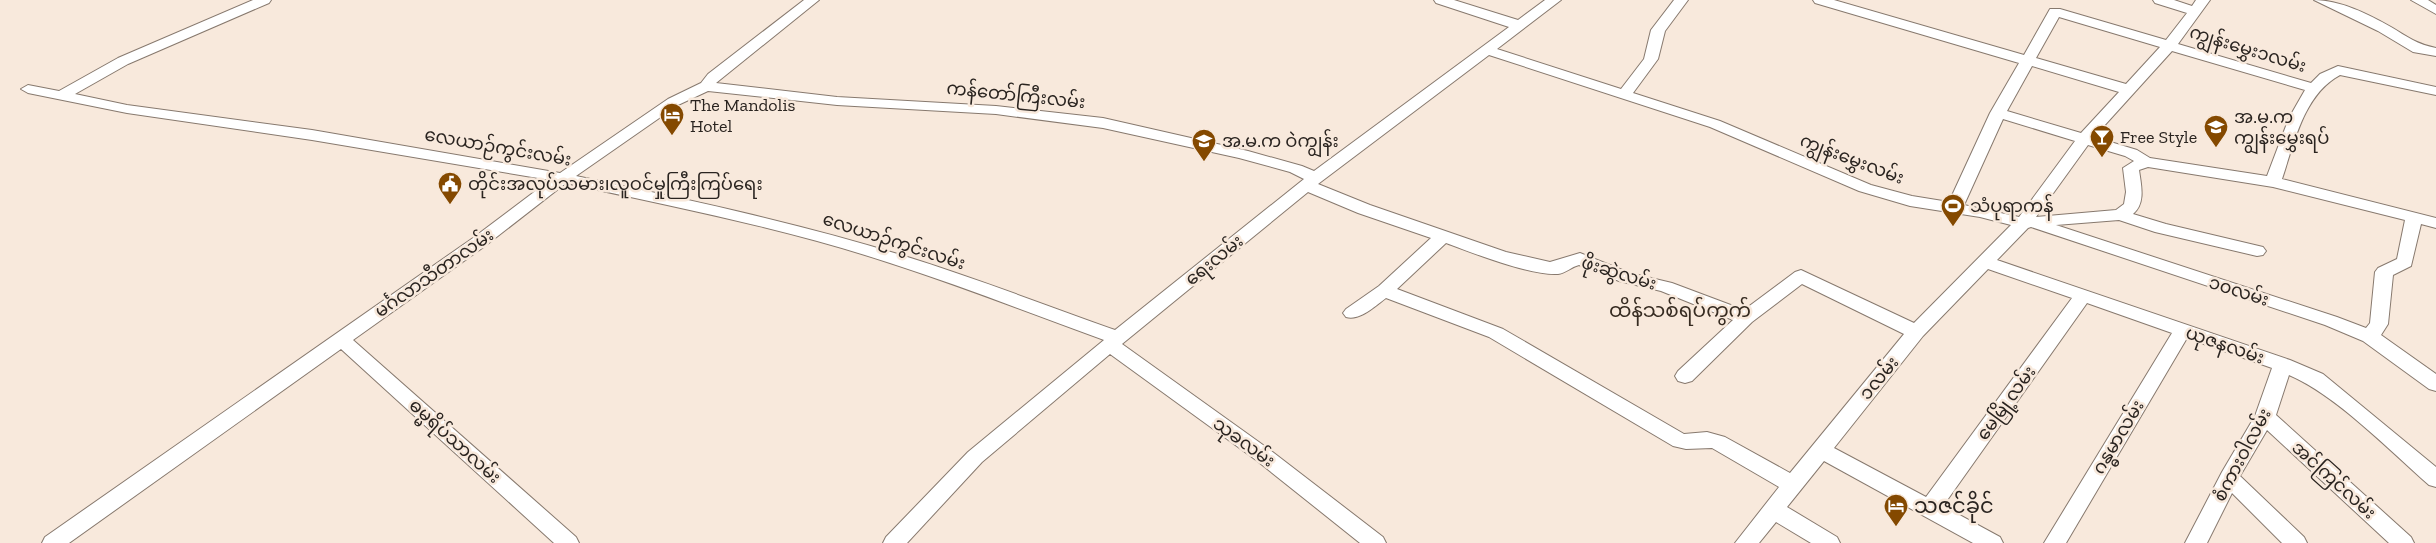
<svg xmlns="http://www.w3.org/2000/svg" width="2436" height="543" font-family="'Zilla Slab','Noto Sans Myanmar',serif">
<style>
.lines{fill:none;stroke-linecap:round;stroke-linejoin:round}
.minor-casing{stroke:#87796e;stroke-width:2}
.minor{fill:#fff;fill-rule:evenodd}
.labels{text-anchor:middle;stroke-width:5;stroke-linejoin:round;paint-order:stroke}
.street-label{font-size:18px;fill:#2a2420;stroke:#f8e9dc}
.poi-label{font-size:18px;fill:#2a2420;stroke:#f8e9dc;text-anchor:start}
.quarter-label{font-size:20px;fill:#362b21;stroke:#f8e9dc}
.near-poi-label{font-size:21px;fill:#2a2420;stroke:#f8e9dc;text-anchor:start}
</style>
<rect width="100%" height="100%" fill="#f8e9dc"/>
<g class="lines">
<defs>
<path id="minor" d="M253 0H271L269 3 128 64 75 94 127 105 312 130 560 173 668 99 701 83 708 74 804 0H819L716 83 837 97 996 106 1103 118 1248 151 1302 166 1314 171 1509 27 1436 3 1434 0H1454L1518 20 1545 0H1561L1497 49 1621 89 1644 59 1651 30 1674 0H1688L1665 31 1658 59 1633 93 1720 121 1871 185 1912 196 1949 202 1990 113 2019 63 1815 3 1813 0H1834L2024 55 2050 9H2060L2166 40 2187 13 2155 3 2153 0H2174L2192 6 2196 0H2210L2178 44 2311 83 2320 74 2338 66 2436 87V95L2340 75C2304 94 2294 143 2282 179L2436 218V228L2421 224 2411 266 2393 275 2388 324 2381 335 2436 374V391L2429 389 2363 341 2325 325 2031 227 2028 228 1997 260 2290 360 2323 374 2436 467V487L2429 485C2389 450 2336 395 2289 375L2276 415 2411 537 2414 543H2389L2267 430 2240 476 2304 537 2307 543H2282L2232 493 2207 543H2185L2222 472 2255 416 2272 368 2187 338 2066 543H2044L2172 333 2087 303 1943 506 2000 537 2003 543H1973L1824 461 1787 507 1837 537 1840 543H1811L1776 522 1759 543H1735L1779 487 1712 448 1686 449 1673 446 1489 337 1386 298C1375 306 1360 321 1346 317L1343 313 1346 309 1379 286 1431 238 1358 213 1308 192 1122 344 1270 450 1383 537 1386 543H1360L1256 460 1110 354 982 462 907 543H883L886 537 968 452 1104 340C1032 314 962 286 890 263 784 228 674 207 566 183L485 246 353 340 576 537 579 543H554L341 349 69 543H42L45 537 473 238 550 180 312 140 127 113 28 93 21 89 28 85 59 91 118 58ZM2059 17 2160 47 2126 84 2036 58ZM2172 51 2305 90 2289 118 2267 176 2150 158 2137 150 2094 137ZM1489 55 1710 127 1859 191 1910 206 1980 217 2011 225 1914 323 1801 270 1795 272 1744 310 1672 283 1630 273 1580 253 1550 262 1506 252 1370 205 1318 184ZM2032 66 2119 92 2081 133 2007 111ZM708 91 837 105 996 114 1103 128 1239 158 1290 172 1304 179 1115 330C1044 305 973 277 901 255 794 222 685 199 576 176L678 105ZM2003 119 2075 141 2019 217 1964 205ZM2088 145 2125 156 2134 161 2123 168 2126 192 2124 204 2116 210 2036 217ZM2148 167 2273 187 2405 220 2397 259 2378 268 2375 272 2370 323 2366 328 2337 317 2056 225 2119 220 2155 232 2257 256 2263 255 2266 251 2263 247 2166 224 2133 214C2146 203 2141 185 2139 170ZM1446 243C1473 253 1531 276 1558 274 1566 273 1571 267 1579 265L1619 281 1661 291 1733 320 1678 371 1675 376 1678 381 1685 383 1692 381 1752 322 1802 284 1904 334 1790 473 1725 437 1707 432 1684 434 1503 329 1397 289ZM1988 269 2072 298 1926 497 1834 448 1923 336Z
M2314 0C2340 0 2368 14 2391 27 2406 36 2418 45 2436 48V56L2413 52 2378 31Z
M2411 0H2428L2436 5V14Z"/>
</defs>
<use href="#minor" class="minor-casing"/>
<use href="#minor" class="minor"/>
</g>
<defs>
<symbol id="hotel-pin" viewBox="-11 -11 22 30"><path d="M0 17L-7.5 6A9.5 9.5 0 1 1 7.5 6Z" fill="#844900" stroke="#f8e9dc"/><path d="M-6-4.5h1.5V1H6V5H4.5V3h-9V5H-6ZM-4 0a1.8 1.8 0 1 1 3.6 0ZM.5 0V-2.5h3Q6-2.5 6 0Z" fill="#fff"/></symbol>
<symbol id="school-pin" viewBox="-11 -11 22 30"><path d="M0 17L-7.5 6A9.5 9.5 0 1 1 7.5 6Z" fill="#844900" stroke="#f8e9dc"/><path d="M0-5L7-2L0 1L-7-2ZM-4 1L0 2.5L4 1V4Q0 6-4 4Z" fill="#fff"/></symbol>
<symbol id="bar-pin" viewBox="-11 -11 22 30"><path d="M0 17L-7.5 6A9.5 9.5 0 1 1 7.5 6Z" fill="#844900" stroke="#f8e9dc"/><path d="M-6-5H6L.8 .8V4.5H3.5V6h-7V4.5H-.8V.8Z" fill="#fff"/></symbol>
<symbol id="civic-pin" viewBox="-11 -11 22 30"><path d="M0 17L-7.5 6A9.5 9.5 0 1 1 7.5 6Z" fill="#844900" stroke="#f8e9dc"/><path d="M-.6-6.5H3V-4.5H.6V-3L4-1V1h2V6H-6V1h2V-1L-.6-3ZM-1.2 2.5V6h2.4V2.5Z" fill="#fff"/></symbol>
<symbol id="stadium-pin" viewBox="-11 -11 22 30"><path d="M0 17L-7.5 6A9.5 9.5 0 1 1 7.5 6Z" fill="#844900" stroke="#f8e9dc"/><path d="M0-5a6.5 5 0 1 0 0 10a6.5 5 0 1 0 0-10ZM-3.5-1.8h7v3.6h-7Z" fill="#fff"/></symbol>
</defs>
<g fill-rule="evenodd">
<use href="#hotel-pin" x="658" y="101" width="28" height="38"/>
<use href="#school-pin" x="2202" y="113" width="28" height="38"/>
<use href="#bar-pin" x="2088" y="123" width="28" height="38"/>
<use href="#school-pin" x="1190" y="127" width="28" height="38"/>
<use href="#civic-pin" x="436" y="170" width="28" height="38"/>
<use href="#stadium-pin" x="1939" y="192" width="28" height="38"/>
<use href="#hotel-pin" x="1882" y="492" width="28" height="38"/>
</g>
<g class="labels">
<g class="street-label">
<text transform="translate(2248 49) rotate(17)" y="6">ကျွန်းမွှေး၁လမ်း</text>
<text transform="translate(1016 95) rotate(6)" y="6">ကန်တော်ကြီးလမ်း</text>
<text transform="translate(498 147) rotate(10)" y="6">လေယာဉ်ကွင်းလမ်း</text>
<text transform="translate(1852 159) rotate(21)" y="6">ကျွန်းမွှေးလမ်း</text>
<text transform="translate(894 241) rotate(18)" y="6">လေယာဉ်ကွင်းလမ်း</text>
<text transform="translate(1214 260) rotate(-39)" y="6">ရေးလမ်း</text>
<text transform="translate(434 273) rotate(-35)" y="6">မင်္ဂလာသီတာလမ်း</text>
<text transform="translate(1619 273) rotate(17)" y="6">ဖိုးဆွဲလမ်း</text>
<text transform="translate(2239 291) rotate(18)" y="6">၁၀လမ်း</text>
<text transform="translate(2225 345) rotate(19)" y="6">ယုဇနလမ်း</text>
<text transform="translate(1879 378) rotate(-50)" y="6">၁လမ်း</text>
<text transform="translate(2006 403) rotate(-54)" y="6">မေမြို့လမ်း</text>
<text transform="translate(2118 437) rotate(-59)" y="6">ဂန္ဓမာလမ်း</text>
<text transform="translate(455 441) rotate(42)" y="6">ဓမ္မရိပ်သာလမ်း</text>
<text transform="translate(1244 442) rotate(36)" y="6">သုခလမ်း</text>
<text transform="translate(2242 455) rotate(-62)" y="6">စံကားဝါလမ်း</text>
<text transform="translate(2334 480) rotate(42)" y="6">အင်ကြင်လမ်း</text>
</g>
<g class="poi-label">
<text x="690" y="111">The Mandolis<tspan x="690" dy="21">Hotel</tspan></text>
<text x="2234" y="123">အ.မ.က<tspan x="2234" dy="21">ကျွန်းမွှေးရပ်</tspan></text>
<text x="2120" y="143">Free Style</text>
<text x="1222" y="147">အ.မ.က ဝဲကျွန်း</text>
<text x="468" y="190">တိုင်းအလုပ်သမား၊လူဝင်မှုကြီးကြပ်ရေး</text>
<text x="1970" y="212">သံပုရာကန်</text>
</g>
<g class="quarter-label">
<text x="1680" y="317">ထိန်သစ်ရပ်ကွက်</text>
</g>
<g class="near-poi-label">
<text x="1914" y="513">သဇင်ခိုင်</text>
</g>
</g>
</svg>
